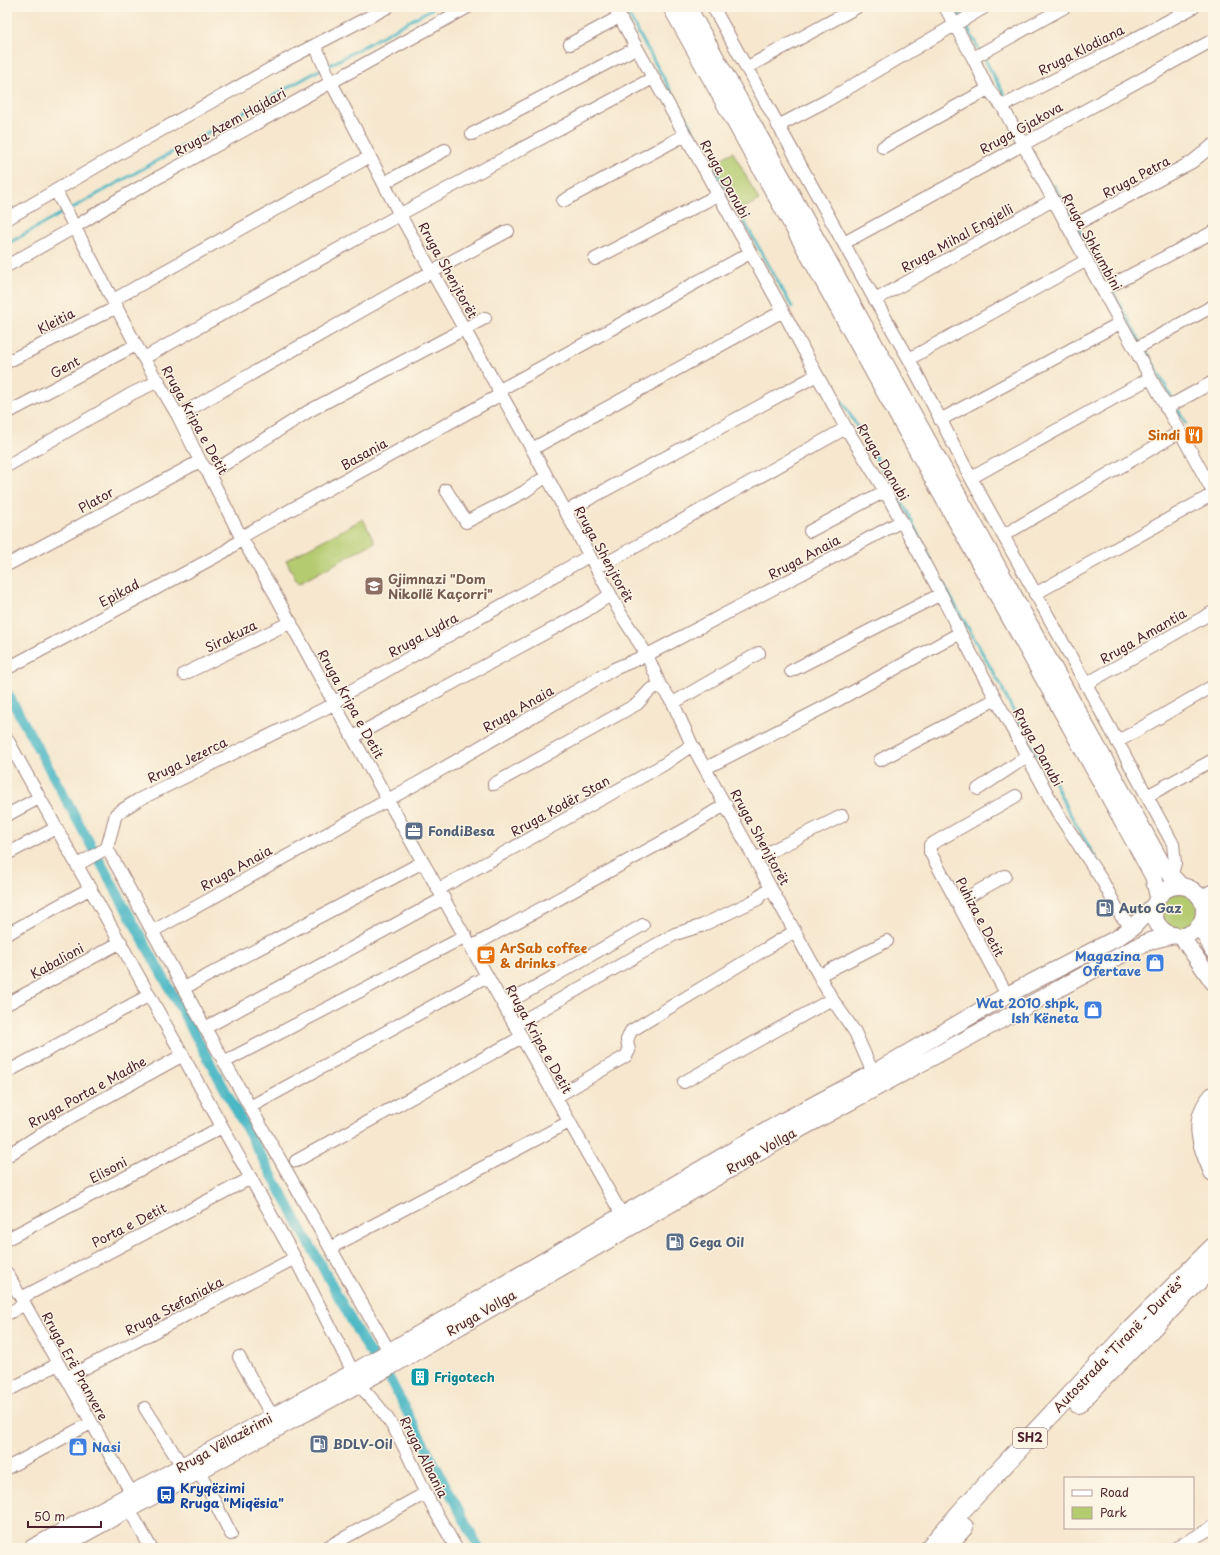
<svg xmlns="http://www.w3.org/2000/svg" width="1220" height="1555" font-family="'Playpen Sans',sans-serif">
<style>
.green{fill:#b4cb6f;stroke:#7f754d}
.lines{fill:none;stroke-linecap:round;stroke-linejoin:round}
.stream{stroke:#4bb8c5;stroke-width:3}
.canal{stroke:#4bb8c5;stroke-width:10}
.minor-casing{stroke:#a0837c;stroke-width:14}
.major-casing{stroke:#a0837c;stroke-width:18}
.highway-casing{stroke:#a0837c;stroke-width:20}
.minor{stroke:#fff;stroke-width:12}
.major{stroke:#fff;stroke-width:16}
.highway{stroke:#fff;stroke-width:18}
.labels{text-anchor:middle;stroke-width:3;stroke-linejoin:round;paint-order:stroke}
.shield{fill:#fcf5e5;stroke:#7f5f63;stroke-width:1}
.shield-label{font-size:12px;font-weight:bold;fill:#4a1f2b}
.street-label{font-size:13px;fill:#4a1f2b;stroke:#fcf5e5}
.food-label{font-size:13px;font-weight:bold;fill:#c56008;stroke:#fcf5e5;text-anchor:end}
.education-label{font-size:13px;font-weight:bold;fill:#785e54;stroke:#fcf5e5;text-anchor:start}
.service-label{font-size:13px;font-weight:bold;fill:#4e5e75;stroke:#fcf5e5;text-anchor:start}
.shop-label{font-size:13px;font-weight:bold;fill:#366cbe;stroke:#fcf5e5;text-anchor:end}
.culture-label{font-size:13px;font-weight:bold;fill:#0d838f;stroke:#fcf5e5;text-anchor:start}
.transit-label{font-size:13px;font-weight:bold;fill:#164399;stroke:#fcf5e5;text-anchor:start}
</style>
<rect width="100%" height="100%" fill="#fcf5e5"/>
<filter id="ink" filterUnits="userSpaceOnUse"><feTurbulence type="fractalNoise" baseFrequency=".025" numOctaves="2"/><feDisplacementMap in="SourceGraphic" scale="8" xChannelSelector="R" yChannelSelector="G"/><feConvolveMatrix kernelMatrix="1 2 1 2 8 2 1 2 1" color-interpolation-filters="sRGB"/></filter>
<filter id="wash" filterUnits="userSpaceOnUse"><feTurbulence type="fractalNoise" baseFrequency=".012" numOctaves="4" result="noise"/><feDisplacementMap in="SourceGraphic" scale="16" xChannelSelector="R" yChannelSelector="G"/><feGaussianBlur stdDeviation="0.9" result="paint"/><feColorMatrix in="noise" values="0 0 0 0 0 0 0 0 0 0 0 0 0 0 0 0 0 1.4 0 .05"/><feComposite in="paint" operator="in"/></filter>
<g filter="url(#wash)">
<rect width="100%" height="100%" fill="#f6e7ce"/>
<path class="green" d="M733 152 759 200 737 212 711 164Z
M363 519 375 542 298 584 286 560Z
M1162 911a18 18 0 1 1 36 0a18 18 0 1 1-36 0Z
M1213 1106V1158L1206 1146 1210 1109Z"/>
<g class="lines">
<path class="stream" d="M624 7 792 307
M956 7 961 17
M964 22 980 51
M983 56 1006 98
M328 66 435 7
M1011 107 1023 129
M1054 185 1065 204
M69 210 323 68
M1069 211 1074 221
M1079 230 1087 244
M7 244 64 212
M1090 250 1104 276
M1112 290 1140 341
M1145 349 1173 400
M842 401 907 511 935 570 996 677 1002 686 1004 693 1036 754 1047 766 1065 805 1097 861
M1176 407 1186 423"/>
<path class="canal" d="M7 692 366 1347 388 1376 479 1548"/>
</g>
</g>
<g filter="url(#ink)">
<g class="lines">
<defs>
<path id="minor" d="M614 7 783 311 817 375 846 428 885 491 941 594 960 633 1059 815 1103 882 1121 916 1133 927
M713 7 875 300 909 359 971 478 1086 684 1173 844 1175 863 1171 877
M945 7 973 58 988 89 1002 106 1213 492
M570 44 619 17
M315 45 331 82 400 215 532 449 622 616 647 655 660 685 673 703 692 745 832 999 855 1032 873 1073
M973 58 1065 7
M746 68 857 7
M1002 106 1129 42 1194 7
M778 126 828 100 985 7
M472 134 636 48
M883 147 988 89
M384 183 445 150
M56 191 136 345 178 416 200 461 209 474 242 539 275 594 354 740 626 1222
M563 201 685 135
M7 219 99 165 286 60 388 7
M1069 228 1192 162 1213 145
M844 243 1213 40
M595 259 718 195
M7 266 75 227 119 199 468 7
M1104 289 1213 232
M113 300 369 157
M875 300 1053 200
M1135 349 1213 306
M144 358 408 210 653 78
M909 359 1087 260
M7 362 117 307
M498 391 750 253
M1166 408 1213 382
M7 413 136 345
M178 416 400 289 508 231
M940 420 1120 323
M532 449 783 311
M7 466 133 393 159 381
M209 474 309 411 485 318
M971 478 1150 378
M446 490 466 522 524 492 545 477
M565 512 817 375
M810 531 885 491
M1004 535 1180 432
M241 537 500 395
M7 565 200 461
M596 566 605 564 846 428
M1035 594 1213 494
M8 668 224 552 242 539
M791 671 941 594
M184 674 291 622
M1086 684 1213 612
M673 703 759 653
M353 737 586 611 610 595
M7 739 295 1258 353 1372
M1117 742 1213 686
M880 760 996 699
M706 768 838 700 960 633
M494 784 637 704 650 690 660 685
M978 789 1028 756
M1147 796 1213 760
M7 815 39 798
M107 848 205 1028 389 1351
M7 854 56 828
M754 857 757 858 842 816
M77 865 107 848 116 814 138 800 334 704 347 693 589 556
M439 889 663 765 692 745
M1200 897 1213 890
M957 903 1005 876
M153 931 418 783 614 669 647 655 902 521
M7 934 91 888
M471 947 686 829 726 804
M820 975 887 941
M184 988 423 862
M1007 995 930 852V845L1016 796
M7 1004 121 942
M504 1005 643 925
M515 1025 675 934 701 926 758 899 760 895 771 888
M205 1028 444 898
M224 1062 466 936
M7 1072 148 996
M684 1082 832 999
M556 1097 626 1056 629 1051 627 1040 631 1031 795 931
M250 1107 487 976
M7 1156 49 1129 183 1055
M296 1161 522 1037
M7 1239 222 1127
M330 1248 569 1122
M7 1273 132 1494
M21 1298 251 1178
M7 1314 25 1304
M239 1357 272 1416
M66 1378 295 1258
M357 1384C394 1417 405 1449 425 1492 434 1511 446 1529 456 1548
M7 1391 58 1364
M145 1408 182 1466
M7 1468 91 1423
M199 1471 231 1534
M129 1509 151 1548
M326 1548 426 1493
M1176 1548 1213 1527"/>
<path id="major" d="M671 7 1153 876 1158 897
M688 7 1165 869 1181 886
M1154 911a25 25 0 1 1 50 0a25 25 0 1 1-50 0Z
M1200 925 1213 951
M1181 936 1213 982
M32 1548 359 1369 783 1121 873 1073 1007 995 1117 938 1133 927 1155 904
M58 1548 390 1367 791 1134 1132 949 1150 941 1174 935"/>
<path id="highway" d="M1213 1096C1191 1121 1202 1146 1213 1172
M1078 1404 1213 1266
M929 1548 965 1507 1132 1328 1213 1247
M945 1548 964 1527"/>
</defs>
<use href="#minor" class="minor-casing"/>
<use href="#major" class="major-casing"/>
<use href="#highway" class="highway-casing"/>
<use href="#minor" class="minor"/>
<use href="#major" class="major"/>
<use href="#highway" class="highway"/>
</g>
</g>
<defs>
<symbol id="restaurant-square" viewBox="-11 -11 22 22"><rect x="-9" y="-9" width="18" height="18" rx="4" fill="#e8710a" stroke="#fcf5e5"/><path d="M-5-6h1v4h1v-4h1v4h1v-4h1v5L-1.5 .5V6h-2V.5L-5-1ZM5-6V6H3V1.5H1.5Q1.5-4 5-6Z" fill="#fff"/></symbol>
<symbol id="school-square" viewBox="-11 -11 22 22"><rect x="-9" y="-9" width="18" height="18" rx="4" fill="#8d6e63" stroke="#fcf5e5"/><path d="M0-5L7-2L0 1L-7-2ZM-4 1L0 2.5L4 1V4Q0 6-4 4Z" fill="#fff"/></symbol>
<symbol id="office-square" viewBox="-11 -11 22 22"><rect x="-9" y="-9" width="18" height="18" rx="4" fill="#5c6f8a" stroke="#fcf5e5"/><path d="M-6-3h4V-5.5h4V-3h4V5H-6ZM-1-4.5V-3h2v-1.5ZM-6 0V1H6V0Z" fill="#fff"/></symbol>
<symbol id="fuel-square" viewBox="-11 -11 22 22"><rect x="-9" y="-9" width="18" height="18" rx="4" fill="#5c6f8a" stroke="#fcf5e5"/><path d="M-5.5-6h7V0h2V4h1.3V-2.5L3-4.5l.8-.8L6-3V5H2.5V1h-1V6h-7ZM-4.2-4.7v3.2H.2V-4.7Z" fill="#fff"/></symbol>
<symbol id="cafe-square" viewBox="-11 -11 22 22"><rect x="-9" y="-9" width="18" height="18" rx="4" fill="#e8710a" stroke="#fcf5e5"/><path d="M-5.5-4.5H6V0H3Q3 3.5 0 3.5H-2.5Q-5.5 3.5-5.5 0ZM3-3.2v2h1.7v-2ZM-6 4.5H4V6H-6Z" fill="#fff"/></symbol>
<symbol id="shop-square" viewBox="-11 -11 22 22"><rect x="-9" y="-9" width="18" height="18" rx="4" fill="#3f7fe0" stroke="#fcf5e5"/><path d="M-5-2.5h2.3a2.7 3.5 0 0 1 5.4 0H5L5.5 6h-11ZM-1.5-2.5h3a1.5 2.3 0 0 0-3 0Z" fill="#fff"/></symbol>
<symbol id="building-square" viewBox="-11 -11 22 22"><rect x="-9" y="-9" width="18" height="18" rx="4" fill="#0f9aa8" stroke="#fcf5e5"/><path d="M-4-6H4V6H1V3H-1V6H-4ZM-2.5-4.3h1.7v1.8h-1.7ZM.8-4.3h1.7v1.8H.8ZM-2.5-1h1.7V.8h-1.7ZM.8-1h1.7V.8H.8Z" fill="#fff"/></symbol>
<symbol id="bus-square" viewBox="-11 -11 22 22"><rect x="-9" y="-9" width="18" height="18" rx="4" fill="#1a4fb4" stroke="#fcf5e5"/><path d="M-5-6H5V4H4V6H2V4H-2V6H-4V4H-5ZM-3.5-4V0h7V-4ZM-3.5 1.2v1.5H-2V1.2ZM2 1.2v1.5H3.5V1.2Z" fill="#fff"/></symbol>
</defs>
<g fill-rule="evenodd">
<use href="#restaurant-square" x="1183" y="424" width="22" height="22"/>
<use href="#school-square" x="363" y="575" width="22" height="22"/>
<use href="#office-square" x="403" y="820" width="22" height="22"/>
<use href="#fuel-square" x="1094" y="897" width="22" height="22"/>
<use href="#cafe-square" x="475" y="944" width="22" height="22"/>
<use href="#shop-square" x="1144" y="952" width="22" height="22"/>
<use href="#shop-square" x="1082" y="999" width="22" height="22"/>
<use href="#fuel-square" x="664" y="1231" width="22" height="22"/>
<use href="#building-square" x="409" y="1366" width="22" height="22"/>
<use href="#fuel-square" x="308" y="1433" width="22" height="22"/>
<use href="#shop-square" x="67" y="1436" width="22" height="22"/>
<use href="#bus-square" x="155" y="1484" width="22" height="22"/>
</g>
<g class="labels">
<rect class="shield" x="1013" y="1428" width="34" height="20" rx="3"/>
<g class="shield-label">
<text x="1030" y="1442">SH2</text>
</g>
<g class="street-label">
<text transform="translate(1081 50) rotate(-27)" y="5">Rruga Klodiana</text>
<text transform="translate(230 122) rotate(-29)" y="5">Rruga Azem Hajdari</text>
<text transform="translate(1021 128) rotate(-29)" y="5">Rruga Gjakova</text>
<text transform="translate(1136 177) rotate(-28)" y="5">Rruga Petra</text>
<text transform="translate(725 179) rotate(61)" y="5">Rruga Danubi</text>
<text transform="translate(957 238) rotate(-29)" y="5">Rruga Mihal Engjelli</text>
<text transform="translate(1092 242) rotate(61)" y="5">Rruga Shkumbini</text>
<text transform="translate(448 270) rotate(61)" y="5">Rruga Shenjtorët</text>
<text transform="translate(56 321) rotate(-27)" y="5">Kleitia</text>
<text transform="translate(65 367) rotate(-28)" y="5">Gent</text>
<text transform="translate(195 420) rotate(61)" y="5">Rruga Kripa e Detit</text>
<text transform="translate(364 454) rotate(-29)" y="5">Basania</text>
<text transform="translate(883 462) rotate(59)" y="5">Rruga Danubi</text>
<text transform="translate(96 500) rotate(-29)" y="5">Plator</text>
<text transform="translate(604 554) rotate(61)" y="5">Rruga Shenjtorët</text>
<text transform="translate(804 557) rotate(-28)" y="5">Rruga Anaia</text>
<text transform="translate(119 593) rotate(-28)" y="5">Epikad</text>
<text transform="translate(423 635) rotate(-29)" y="5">Rruga Lydra</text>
<text transform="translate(231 636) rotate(-26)" y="5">Sirakuza</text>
<text transform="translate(1143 636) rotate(-30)" y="5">Rruga Amantia</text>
<text transform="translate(351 704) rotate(61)" y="5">Rruga Kripa e Detit</text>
<text transform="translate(518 709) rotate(-30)" y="5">Rruga Anaia</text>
<text transform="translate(1038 747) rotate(61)" y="5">Rruga Danubi</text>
<text transform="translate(187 760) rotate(-26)" y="5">Rruga Jezerca</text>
<text transform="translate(560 806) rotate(-29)" y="5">Rruga Kodër Stan</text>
<text transform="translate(760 837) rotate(61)" y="5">Rruga Shenjtorët</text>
<text transform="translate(236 868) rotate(-29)" y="5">Rruga Anaia</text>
<text transform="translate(980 917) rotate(62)" y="5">Puhiza e Detit</text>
<text transform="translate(57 961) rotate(-29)" y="5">Kabalioni</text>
<text transform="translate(539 1039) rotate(61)" y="5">Rruga Kripa e Detit</text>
<text transform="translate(87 1092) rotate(-29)" y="5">Rruga Porta e Madhe</text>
<text transform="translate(761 1151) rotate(-30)" y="5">Rruga Vollga</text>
<text transform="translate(108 1170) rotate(-28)" y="5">Elisoni</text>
<text transform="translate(129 1225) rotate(-27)" y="5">Porta e Detit</text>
<text transform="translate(174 1306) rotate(-28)" y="5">Rruga Stefaniaka</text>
<text transform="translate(481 1313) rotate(-30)" y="5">Rruga Vollga</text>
<text transform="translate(1119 1344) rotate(-46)" y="5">Autostrada "Tiranë - Durrës"</text>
<text transform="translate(75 1366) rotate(61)" y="5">Rruga Erë Pranvere</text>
<text transform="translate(224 1443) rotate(-29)" y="5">Rruga Vëllazërimi</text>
<text transform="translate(424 1457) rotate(63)" y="5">Rruga Albania</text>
</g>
<g class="food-label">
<text x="1180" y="440">Sindi</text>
<text x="500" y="953" text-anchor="start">ArSab coffee<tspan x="500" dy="15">&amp; drinks</tspan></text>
</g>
<g class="education-label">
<text x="388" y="584">Gjimnazi "Dom<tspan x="388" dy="15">Nikollë Kaçorri"</tspan></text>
</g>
<g class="service-label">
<text x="428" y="836">FondiBesa</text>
<text x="1119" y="913">Auto Gaz</text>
<text x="689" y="1247">Gega Oil</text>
<text x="333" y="1449">BDLV-Oil</text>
</g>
<g class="shop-label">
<text x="1141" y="961">Magazina<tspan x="1141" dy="15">Ofertave</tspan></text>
<text x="1079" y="1008">Wat 2010 shpk,<tspan x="1079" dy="15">Ish Këneta</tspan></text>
<text x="92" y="1452" text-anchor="start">Nasi</text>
</g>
<g class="culture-label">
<text x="434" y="1382">Frigotech</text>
</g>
<g class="transit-label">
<text x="180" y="1493">Kryqëzimi<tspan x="180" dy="15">Rruga "Miqësia"</tspan></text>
</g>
</g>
<rect width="1220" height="1555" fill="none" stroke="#fcf5e5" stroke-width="24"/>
<rect x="1064" y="1477" width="130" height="52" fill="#fcf5e5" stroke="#b59f9b"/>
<rect x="1072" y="1490" width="20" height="6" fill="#ffffff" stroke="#b59f9b"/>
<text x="1100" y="1497" font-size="12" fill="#4a1f2b">Road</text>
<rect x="1072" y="1507" width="20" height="12" fill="#b4cb6f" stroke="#b59f9b"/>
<text x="1100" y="1517" font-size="12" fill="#4a1f2b">Park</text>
<path d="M28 1521v6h73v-6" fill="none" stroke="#4a1f2b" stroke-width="2"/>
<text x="34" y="1521" font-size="12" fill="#4a1f2b" stroke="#fcf5e5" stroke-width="3" paint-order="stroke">50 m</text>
</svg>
